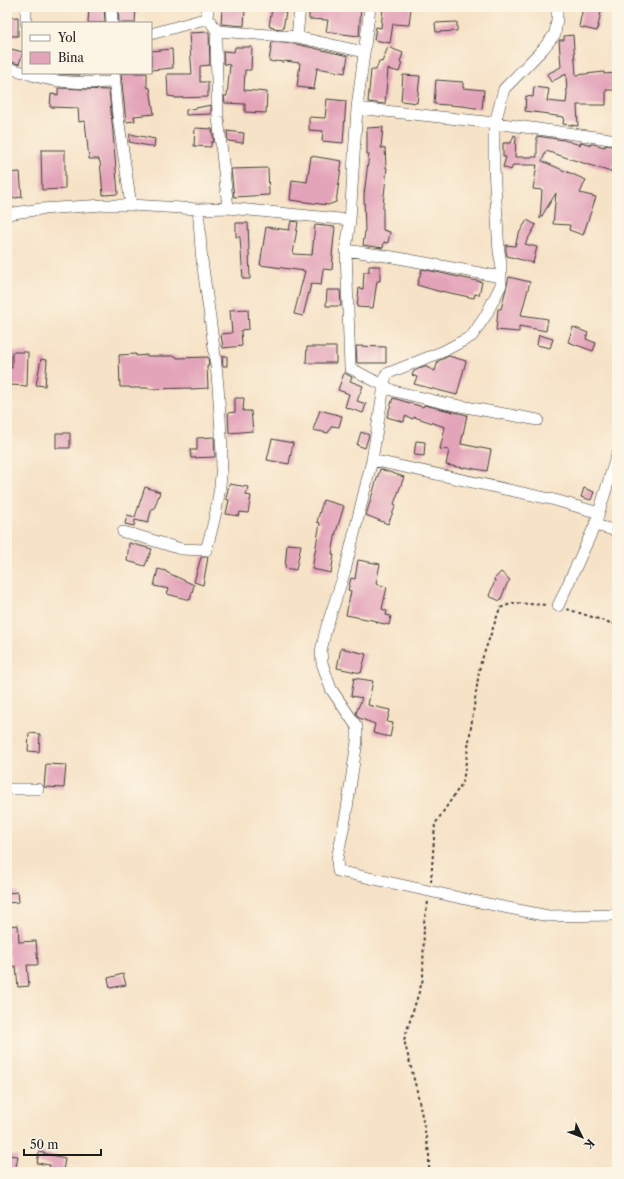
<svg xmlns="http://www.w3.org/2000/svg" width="624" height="1179" font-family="'Libre Caslon Text',serif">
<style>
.building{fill:#e3a3b9}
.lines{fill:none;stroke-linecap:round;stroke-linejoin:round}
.minor-casing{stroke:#3d3a36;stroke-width:12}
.path{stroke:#3d3a36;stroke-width:2;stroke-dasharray:3 3;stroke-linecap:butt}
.minor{stroke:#fff;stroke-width:11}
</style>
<rect width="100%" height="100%" fill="#fcf5e5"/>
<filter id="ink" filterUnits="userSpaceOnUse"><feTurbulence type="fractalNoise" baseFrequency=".025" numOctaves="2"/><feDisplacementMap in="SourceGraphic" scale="8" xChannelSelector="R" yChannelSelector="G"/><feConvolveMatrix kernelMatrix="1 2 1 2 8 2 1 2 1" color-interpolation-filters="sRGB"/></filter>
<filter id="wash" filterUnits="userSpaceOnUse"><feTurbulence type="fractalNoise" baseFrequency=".012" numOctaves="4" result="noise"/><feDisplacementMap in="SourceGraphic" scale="16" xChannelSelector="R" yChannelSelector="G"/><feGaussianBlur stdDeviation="0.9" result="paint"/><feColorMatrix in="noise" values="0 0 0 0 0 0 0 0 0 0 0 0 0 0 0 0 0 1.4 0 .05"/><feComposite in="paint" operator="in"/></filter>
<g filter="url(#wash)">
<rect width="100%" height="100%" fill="#f6e2c6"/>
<g id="blocks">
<path class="building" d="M89 7H104L105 23H88Z
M118 7H136L135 23H119Z
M309 7H361L359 36 326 32 328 20 309 19Z
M383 7H411L409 25 393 24 390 43 374 40 376 27 381 28Z
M583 7H602L597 31 579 27Z
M222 9 245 10 244 26 221 24Z
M272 9 286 12 283 29 273 28 274 27 269 26Z
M18 17V36H7V18Z
M457 22V31L436 32 435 23Z
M209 32 210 65 200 66V82H208V97L175 98V97L168 96 167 74H192L189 33Z
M573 35 576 75 604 72V74L617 73V90H606V105H577L578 126 563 124 564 117 549 115V114L525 111 526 96 533 97 534 87 549 89 547 101 566 103 567 94 566 74 551 82 547 74 561 67 559 40H564V36Z
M272 42 296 44 348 56 345 73 317 68 314 89 297 87 300 63 285 61 284 62 275 61V62L269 61Z
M235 47H252L251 70H245L244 90 267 92 266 113 245 112V104L225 103 224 96H227L230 65 224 64 223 51 234 52Z
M388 47 403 53 400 62 402 63 399 72 388 69 385 104 368 102 371 70H376L379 61 382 62Z
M7 48 23 52 19 64 7 61Z
M172 49 173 68 151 70V51Z
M59 73H80V75L59 74Z
M121 73H147V87L150 88 154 114 134 116 135 121 126 122Z
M403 75 420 76 417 103 401 101Z
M436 80 463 82V88L484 90 482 109 462 106 434 104Z
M58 88 109 90 113 133 118 194 103 195 100 161H99V159H89L85 121 79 122 78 108 50 107 51 94 58 95Z
M327 99 346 101 343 143 322 141 323 131 309 130V117L325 118Z
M211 105V114L186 115V110Z
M383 127 381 148H385L386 168H387L383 205V230L390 232 388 243 384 242 383 248 363 245 365 232 364 195 369 154H367V128Z
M195 128 212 129 214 142H211V147L194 146Z
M227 131 244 133 243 143 228 141Z
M130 134 155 139 154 147 129 142Z
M514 135 516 136 515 157H537V136L564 140 580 145 581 142 591 145V144H593L605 147V145L617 147V154L611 172 546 151 542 161 586 180 580 193 596 197 583 235 569 230 570 225 553 224 556 193 540 219 542 190 533 189 537 165H513L511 170 503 167 506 157H503V143H511Z
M41 150H65V189L42 190Z
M311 156 342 161 336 202 328 205 290 200 292 180 307 182Z
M268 168 269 195 234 197 231 169Z
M20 172 22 197 7 199V173Z
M527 220 536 225 525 244 537 247 533 263 507 256 506 251V245L515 246 518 235Z
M291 221 298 222 293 254 312 255 315 225 335 227 332 256H333L332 270 323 269 321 285 311 284 303 316 294 314 305 271 260 265 266 227 289 230Z
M236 223H248L250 279H243L240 237H236Z
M369 266H380V281H377L373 308 357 307 359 288 363 289 364 272H369Z
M422 269 482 282 479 295 475 294 474 298 441 291V292L417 285Z
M509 277 530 282 521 315 548 319 546 331 519 326V332L496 330 498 309H501Z
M327 290H340L341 306H326Z
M248 309 249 329 241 330 242 346 223 348 221 334 232 333 230 310Z
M573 327 588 333 586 339 596 343 593 351 568 342Z
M539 335 553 339 550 348 537 345Z
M356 346 386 347V363H357Z
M307 347H336V363H306Z
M12 352H28L27 386 10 385 9 368H12Z
M136 354V356L147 355V356H176L177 358 208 357 209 366H207L208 388 191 389V388L149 389V388H130V387H120L119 355Z
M222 356H227V366H223Z
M449 356 466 361 457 395 414 384 417 377 412 375 414 371 424 366 435 371 438 361Z
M41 359 47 360 45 386 36 385Z
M344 373 352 377 350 381 363 386 357 401 366 404 363 413 345 407 349 394 338 390Z
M235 398H244L243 411H251L253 431 229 433 228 413 235 412Z
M393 398 423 407 424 405 467 415 461 444 491 450 487 471 464 467V468L446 465 449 450 440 449 445 427 414 417 413 419 405 416 404 422 387 417Z
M320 410 342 416 339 427 332 426 328 433 313 430Z
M361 432 369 435 365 448 357 445Z
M56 433H70V448H56Z
M214 437 215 457 191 458 190 450H197V438Z
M272 439 293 443 289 464 267 460Z
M416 441 425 442 424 456 414 455Z
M380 469 404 477 394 504 396 505 388 524 366 515Z
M229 484 248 487 246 495 251 496 248 513 240 512 239 516 226 514 229 500 226 499Z
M145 487 160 492 154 509 152 508 148 523 135 520 134 526 125 524 127 515 135 517Z
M584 488 594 492 591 500 581 497Z
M323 500 344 506 336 532 332 554 334 555 331 573 312 569 320 523 317 522Z
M129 543 152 549 145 566 127 561Z
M287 544 301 545 296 570 285 568Z
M201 557H208L203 585 194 582Z
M358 560 380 564 376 584 387 587 382 609 387 611 386 615 391 616 389 625 376 622 377 621 346 615 351 591 348 590 351 578 355 579Z
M158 569 166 571V572L194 585 190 600 167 594 169 589 154 586Z
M501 572 510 580 507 584 500 601 489 596 495 581 494 579Z
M341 648 366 654 361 673 337 668Z
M354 678 373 681 368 705 390 710 387 722 393 723 390 737 373 733 375 724 359 718 356 713 362 698 351 696Z
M29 733 40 734 39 752 28 751Z
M46 764 66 765 64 788 44 787Z
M18 892 19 902 7 903V893Z
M18 925 19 942 36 941 38 965H27L29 986 18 987 16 966 11 967 8 939H7V926Z
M123 974 126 985 110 988 108 978Z
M39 1152 65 1158 63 1172H48L50 1165 37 1163Z
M7 1155 18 1156 15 1172H7Z"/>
</g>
</g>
<g filter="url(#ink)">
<use href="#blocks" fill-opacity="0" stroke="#3d3a36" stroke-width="1"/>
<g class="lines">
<defs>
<path id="minor" d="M26 7V23
M111 7 112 23
M207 7 208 18 217 31 297 37 364 52
M370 7 357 108 350 220 346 250 350 368 394 391 444 403 538 420
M557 7V19L555 34 543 49 504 89 495 123 494 131V168L499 252 501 262V285L486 315 472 336 444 351 386 374 372 460 345 571 326 629 321 651 322 663 331 689 357 727V741L346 815 337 859 338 871 474 901 548 916 617 915
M217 31 216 44 218 117 228 208
M151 34 208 18
M297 37 300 7
M7 68 23 72
M26 73C54 84 85 83 114 82
M114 73 118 117 131 205
M357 108 495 123 617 140
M7 214 41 209 104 205H131L198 209 228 208 350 220
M346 250 393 257 501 277
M372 460 555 500 599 513
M595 525 617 531
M123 532 132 534 181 549 206 550C215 521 221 491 222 460 222 446 221 432 220 418 218 365 209 313 202 260 200 243 200 226 198 209
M558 606 595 525 617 454
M7 789H38"/>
</defs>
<use href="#minor" class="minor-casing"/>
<path class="path" d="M567 609 617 625
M431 882 435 824 463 782 480 665 500 608 513 603 547 605
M428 902 424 922 423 979 404 1040 417 1091 424 1126 429 1153V1172"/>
<use href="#minor" class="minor"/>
</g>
</g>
<rect width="624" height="1179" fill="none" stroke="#fcf5e5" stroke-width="24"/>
<rect x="22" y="22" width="130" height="52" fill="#fcf5e5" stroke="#a29e95"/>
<rect x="30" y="35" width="20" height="6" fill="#ffffff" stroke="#a29e95"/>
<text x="58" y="42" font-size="12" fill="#1c1c1c">Yol</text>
<rect x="30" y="52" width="20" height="12" fill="#e3a3b9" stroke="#a29e95"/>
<text x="58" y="62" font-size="12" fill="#1c1c1c">Bina</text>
<g transform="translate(582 1137) rotate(133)" stroke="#fcf5e5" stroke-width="3" paint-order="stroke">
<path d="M0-3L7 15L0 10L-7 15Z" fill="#1c1c1c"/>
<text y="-6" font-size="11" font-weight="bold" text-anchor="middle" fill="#1c1c1c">K</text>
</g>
<path d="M24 1149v6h77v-6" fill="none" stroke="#1c1c1c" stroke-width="2"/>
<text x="30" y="1149" font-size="12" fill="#1c1c1c" stroke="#fcf5e5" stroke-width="3" paint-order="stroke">50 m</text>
</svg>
